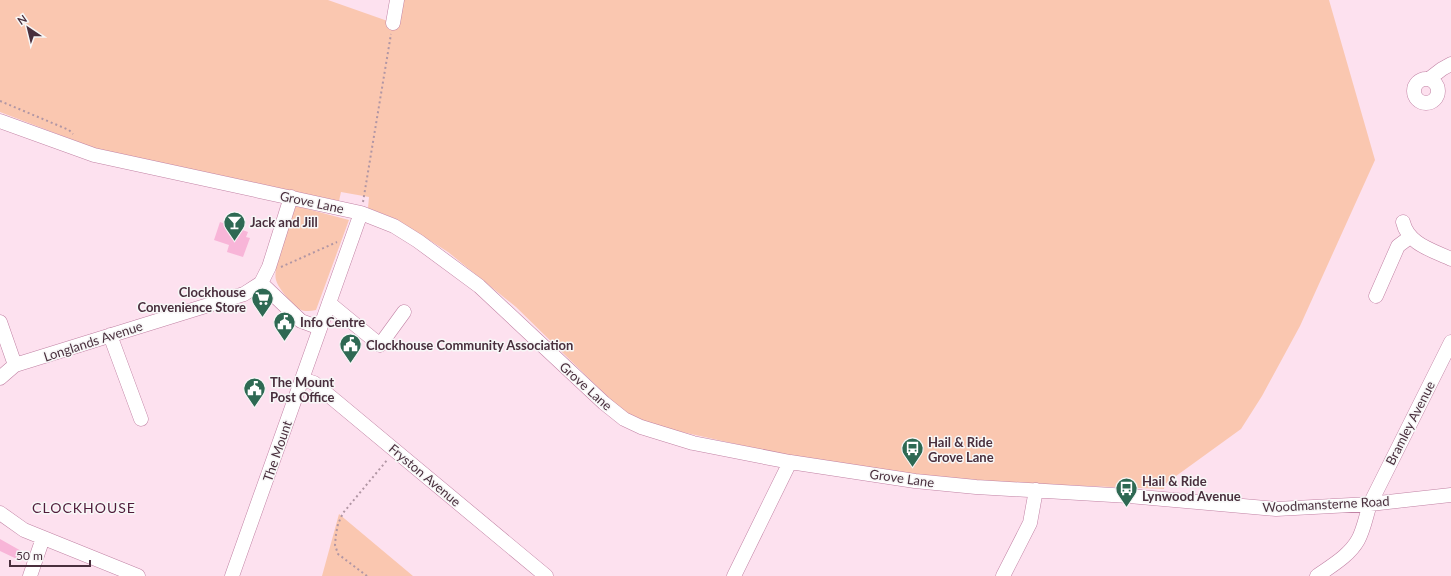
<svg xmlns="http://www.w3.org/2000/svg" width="1451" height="576" font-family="Lato,sans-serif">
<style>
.green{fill:#fac7b0}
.building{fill:#f8b5d8}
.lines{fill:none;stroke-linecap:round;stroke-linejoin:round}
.minor-casing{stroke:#c182a4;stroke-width:15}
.path{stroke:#b196a4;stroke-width:2;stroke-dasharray:2 3;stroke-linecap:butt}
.minor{stroke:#fff;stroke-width:14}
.labels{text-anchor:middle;stroke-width:3;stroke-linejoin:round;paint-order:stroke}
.street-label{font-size:13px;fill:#492f3d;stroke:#f7f7f7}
.poi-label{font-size:13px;font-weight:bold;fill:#492f3d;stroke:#f7f7f7;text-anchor:start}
.neighbourhood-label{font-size:14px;letter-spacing:1px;fill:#501c3b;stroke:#f7f7f7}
</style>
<rect width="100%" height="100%" fill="#fde1ef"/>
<path class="green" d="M0 0H328L399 25 404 0H1329L1375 160 1300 326 1262 396 1241 429 1165 484 1164 489 1036 484 955 482 790 456 655 426 636 420 614 403 516 307 448 252 396 219 368 208 369 197 341 192 339 201 94 148 0 112Z
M296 206 349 220 316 310C304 313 297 310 289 300 285 295 278 287 276 280 272 266 290 222 296 206Z
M339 514 413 576H322Z"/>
<path class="building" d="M220 222 248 232 246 237 250 238 243 257 227 252 229 245 214 240Z
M0 539 23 552 19 560 0 551Z"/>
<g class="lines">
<defs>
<path id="minor" d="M393 23 397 0
M1429 79 1442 69 1451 64
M1414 91a12 12 0 1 1 24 0a12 12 0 1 1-24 0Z
M0 121 94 155 361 213 394 226 418 241 479 286 604 403 624 419 641 427 693 443 790 462 915 481 976 487 1129 496 1276 509 1370 504 1451 495
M1403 222C1408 244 1432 250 1451 259
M261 283 301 321 320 328
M1376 296 1398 246 1410 237
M329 303 380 345 404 312
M0 322 15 365
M110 335 141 419
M0 378 15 365 244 294 261 283 269 267 291 197
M302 379 314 383 546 576
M0 513 24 530 138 576
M30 576 43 538
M232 576 361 213
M734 576 790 462
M1003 576 1030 523 1036 490
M1317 576C1331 566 1349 556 1358 540 1364 529 1366 516 1370 504L1451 342"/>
</defs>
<use href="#minor" class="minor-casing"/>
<path class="path" d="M0 101 69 130 73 134
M363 202 391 34
M281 267 337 242
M367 576 338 554 335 545 336 534 338 524 343 513 388 459"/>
<use href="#minor" class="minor"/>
</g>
<defs>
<symbol id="bar-pin" viewBox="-11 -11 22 30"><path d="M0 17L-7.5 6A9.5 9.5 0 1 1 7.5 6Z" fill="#2e6953" stroke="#f7f7f7"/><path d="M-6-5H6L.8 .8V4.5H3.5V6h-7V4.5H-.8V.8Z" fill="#fff"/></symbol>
<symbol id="supermarket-pin" viewBox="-11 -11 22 30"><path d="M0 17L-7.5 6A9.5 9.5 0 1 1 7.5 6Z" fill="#2e6953" stroke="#f7f7f7"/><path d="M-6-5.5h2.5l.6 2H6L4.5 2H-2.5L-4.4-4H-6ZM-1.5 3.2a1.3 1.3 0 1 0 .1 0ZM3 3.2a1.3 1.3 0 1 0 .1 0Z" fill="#fff"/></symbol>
<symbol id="civic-pin" viewBox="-11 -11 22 30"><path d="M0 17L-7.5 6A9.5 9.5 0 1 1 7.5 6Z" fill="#2e6953" stroke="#f7f7f7"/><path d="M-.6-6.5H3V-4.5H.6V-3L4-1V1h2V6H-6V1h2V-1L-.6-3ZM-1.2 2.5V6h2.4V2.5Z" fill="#fff"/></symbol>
<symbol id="bus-pin" viewBox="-11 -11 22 30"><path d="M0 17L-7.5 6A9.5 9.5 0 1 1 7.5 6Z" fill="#2e6953" stroke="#f7f7f7"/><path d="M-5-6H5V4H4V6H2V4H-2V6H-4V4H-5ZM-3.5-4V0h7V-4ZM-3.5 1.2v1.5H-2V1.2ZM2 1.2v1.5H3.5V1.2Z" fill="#fff"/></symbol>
</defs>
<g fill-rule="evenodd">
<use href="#bar-pin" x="222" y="210" width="25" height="34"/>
<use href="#supermarket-pin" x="250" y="286" width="25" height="34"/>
<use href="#civic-pin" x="272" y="310" width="25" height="34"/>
<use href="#civic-pin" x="338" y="332" width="25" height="34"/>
<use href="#civic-pin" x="242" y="376" width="25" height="34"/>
<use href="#bus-pin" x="900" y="436" width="25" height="34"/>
<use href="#bus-pin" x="1114" y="476" width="25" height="34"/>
</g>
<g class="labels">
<g class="street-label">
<text transform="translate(312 202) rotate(12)" y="5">Grove Lane</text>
<text transform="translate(93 341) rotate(-18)" y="5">Longlands Avenue</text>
<text transform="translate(586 386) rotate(42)" y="5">Grove Lane</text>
<text transform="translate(1410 423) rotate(-63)" y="5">Bramley Avenue</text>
<text transform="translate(277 451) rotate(-71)" y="5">The Mount</text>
<text transform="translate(425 475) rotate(40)" y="5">Fryston Avenue</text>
<text transform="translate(902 478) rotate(8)" y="5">Grove Lane</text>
<text transform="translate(1326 504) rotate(-3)" y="5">Woodmansterne Road</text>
</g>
<g class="poi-label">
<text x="250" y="227">Jack and Jill</text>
<text x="246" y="297" text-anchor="end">Clockhouse<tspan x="246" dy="15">Convenience Store</tspan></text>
<text x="300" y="327">Info Centre</text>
<text x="366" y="350">Clockhouse Community Association</text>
<text x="270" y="387">The Mount<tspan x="270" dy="15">Post Office</tspan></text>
<text x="928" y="447">Hail &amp; Ride<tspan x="928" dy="15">Grove Lane</tspan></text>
<text x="1142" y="486">Hail &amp; Ride<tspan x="1142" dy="15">Lynwood Avenue</tspan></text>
</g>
<g class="neighbourhood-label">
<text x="84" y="513">CLOCKHOUSE</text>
</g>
</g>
<g transform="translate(28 28) rotate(325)" stroke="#f7f7f7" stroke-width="3" paint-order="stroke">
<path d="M0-3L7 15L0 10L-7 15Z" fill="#492f3d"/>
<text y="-6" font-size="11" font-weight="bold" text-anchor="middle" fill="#492f3d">N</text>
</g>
<path d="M10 560v6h80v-6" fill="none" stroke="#492f3d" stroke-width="2"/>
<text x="16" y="560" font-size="12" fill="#492f3d" stroke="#f7f7f7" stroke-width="3" paint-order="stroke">50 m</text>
</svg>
